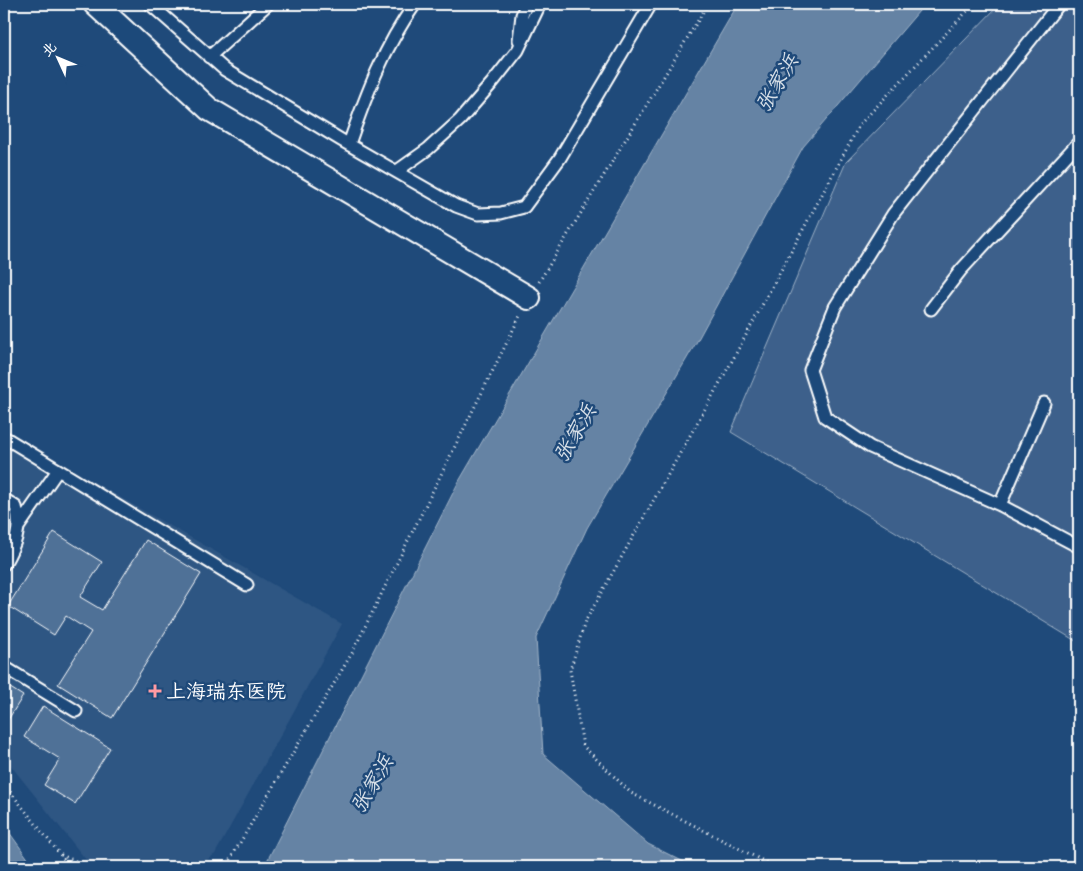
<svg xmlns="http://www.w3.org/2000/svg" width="1083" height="871" font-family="Mynerve,'LXGW WenKai TC',sans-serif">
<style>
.built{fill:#2e5683}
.green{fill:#3c618b;stroke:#9eb0c5}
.water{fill:#6583a4;stroke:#a3b5c8}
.building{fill:#507197;stroke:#fff}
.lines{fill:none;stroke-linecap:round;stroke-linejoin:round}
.service-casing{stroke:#fff;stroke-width:15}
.minor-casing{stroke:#fff;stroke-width:26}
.path{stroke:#fff;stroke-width:3;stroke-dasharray:1 4;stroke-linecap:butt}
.service{stroke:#1f4a7a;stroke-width:11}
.minor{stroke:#1f4a7a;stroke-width:22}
.poi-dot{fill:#ff9aa2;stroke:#1f4a7a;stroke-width:2}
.labels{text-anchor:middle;stroke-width:5;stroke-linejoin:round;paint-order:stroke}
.poi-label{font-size:20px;fill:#fff;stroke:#1f4a7a;text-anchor:start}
.water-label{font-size:21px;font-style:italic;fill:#d8e0e8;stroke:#1f4a7a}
</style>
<rect width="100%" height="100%" fill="#1f4a7a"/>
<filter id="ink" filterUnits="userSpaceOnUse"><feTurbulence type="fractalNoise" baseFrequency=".02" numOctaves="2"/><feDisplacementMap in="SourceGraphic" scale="10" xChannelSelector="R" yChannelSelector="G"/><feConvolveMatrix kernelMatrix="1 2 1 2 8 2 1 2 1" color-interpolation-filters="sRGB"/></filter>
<g filter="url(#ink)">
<path class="built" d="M4 431 342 624 215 854 198 867H97L87 861 4 757Z"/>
<path class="green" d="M1000 4H1079V643L731 432 846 162Z"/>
<path class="water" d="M738 4H925L803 147 696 343 587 528 536 638 543 754 648 844 694 867H262L268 859 458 483Z
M4 825 34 867H4Z"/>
<path class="building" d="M54 532 102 562 80 597 102 610 146 540 201 574 112 718 58 684 91 632 66 616 54 635 8 606Z
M4 684 23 696 4 726Z
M43 706 110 748 75 804 44 785 60 759 24 737Z"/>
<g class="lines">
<defs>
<path id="service" d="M150 4 225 70 341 140 456 206 478 214 501 213 524 207 560 158 651 4
M1059 4 893 214 835 307 810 370 825 417 870 447 1000 505 1079 547
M519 40 522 15 526 4
M209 57 268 4
M349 144C366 95 384 47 415 4
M397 171 428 149 460 120 492 83 518 50 540 4
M931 309 961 270 1079 142
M4 437 247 585
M4 499 16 507C22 529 15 545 4 564
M1000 505 1044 403
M19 526 58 470
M4 667 76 711"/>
<path id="minor" d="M95 4 209 109 529 298"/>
</defs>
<use href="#service" class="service-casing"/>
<use href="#minor" class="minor-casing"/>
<path class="path" d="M539 282 708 4
M4 784 70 867
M61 855 90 867
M223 867 228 863 352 653 520 316
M285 867 293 865 313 867
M775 867 631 793 583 746 570 670 585 622 732 361 860 124 974 4"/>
<use href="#service" class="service"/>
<use href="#minor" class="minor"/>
</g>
</g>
<path class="poi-dot" d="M152.5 683.5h5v5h5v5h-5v5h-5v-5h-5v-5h5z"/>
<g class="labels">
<g class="poi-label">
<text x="166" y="698">上海瑞东医院</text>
</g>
<g class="water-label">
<text transform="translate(777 83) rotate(-60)" y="7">张家浜</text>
<text transform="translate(575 433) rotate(-60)" y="7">张家浜</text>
<text transform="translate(372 784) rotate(-60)" y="7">张家浜</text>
</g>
</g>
<rect width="1083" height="871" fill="none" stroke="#1f4a7a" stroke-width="20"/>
<rect x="10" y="10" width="1063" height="851" fill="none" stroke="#fff" stroke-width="2" filter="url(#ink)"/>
<g transform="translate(58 58) rotate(314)" stroke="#1f4a7a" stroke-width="4" paint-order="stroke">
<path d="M0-4L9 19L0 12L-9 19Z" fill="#ffffff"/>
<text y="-8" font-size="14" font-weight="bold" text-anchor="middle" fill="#ffffff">北</text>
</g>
</svg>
